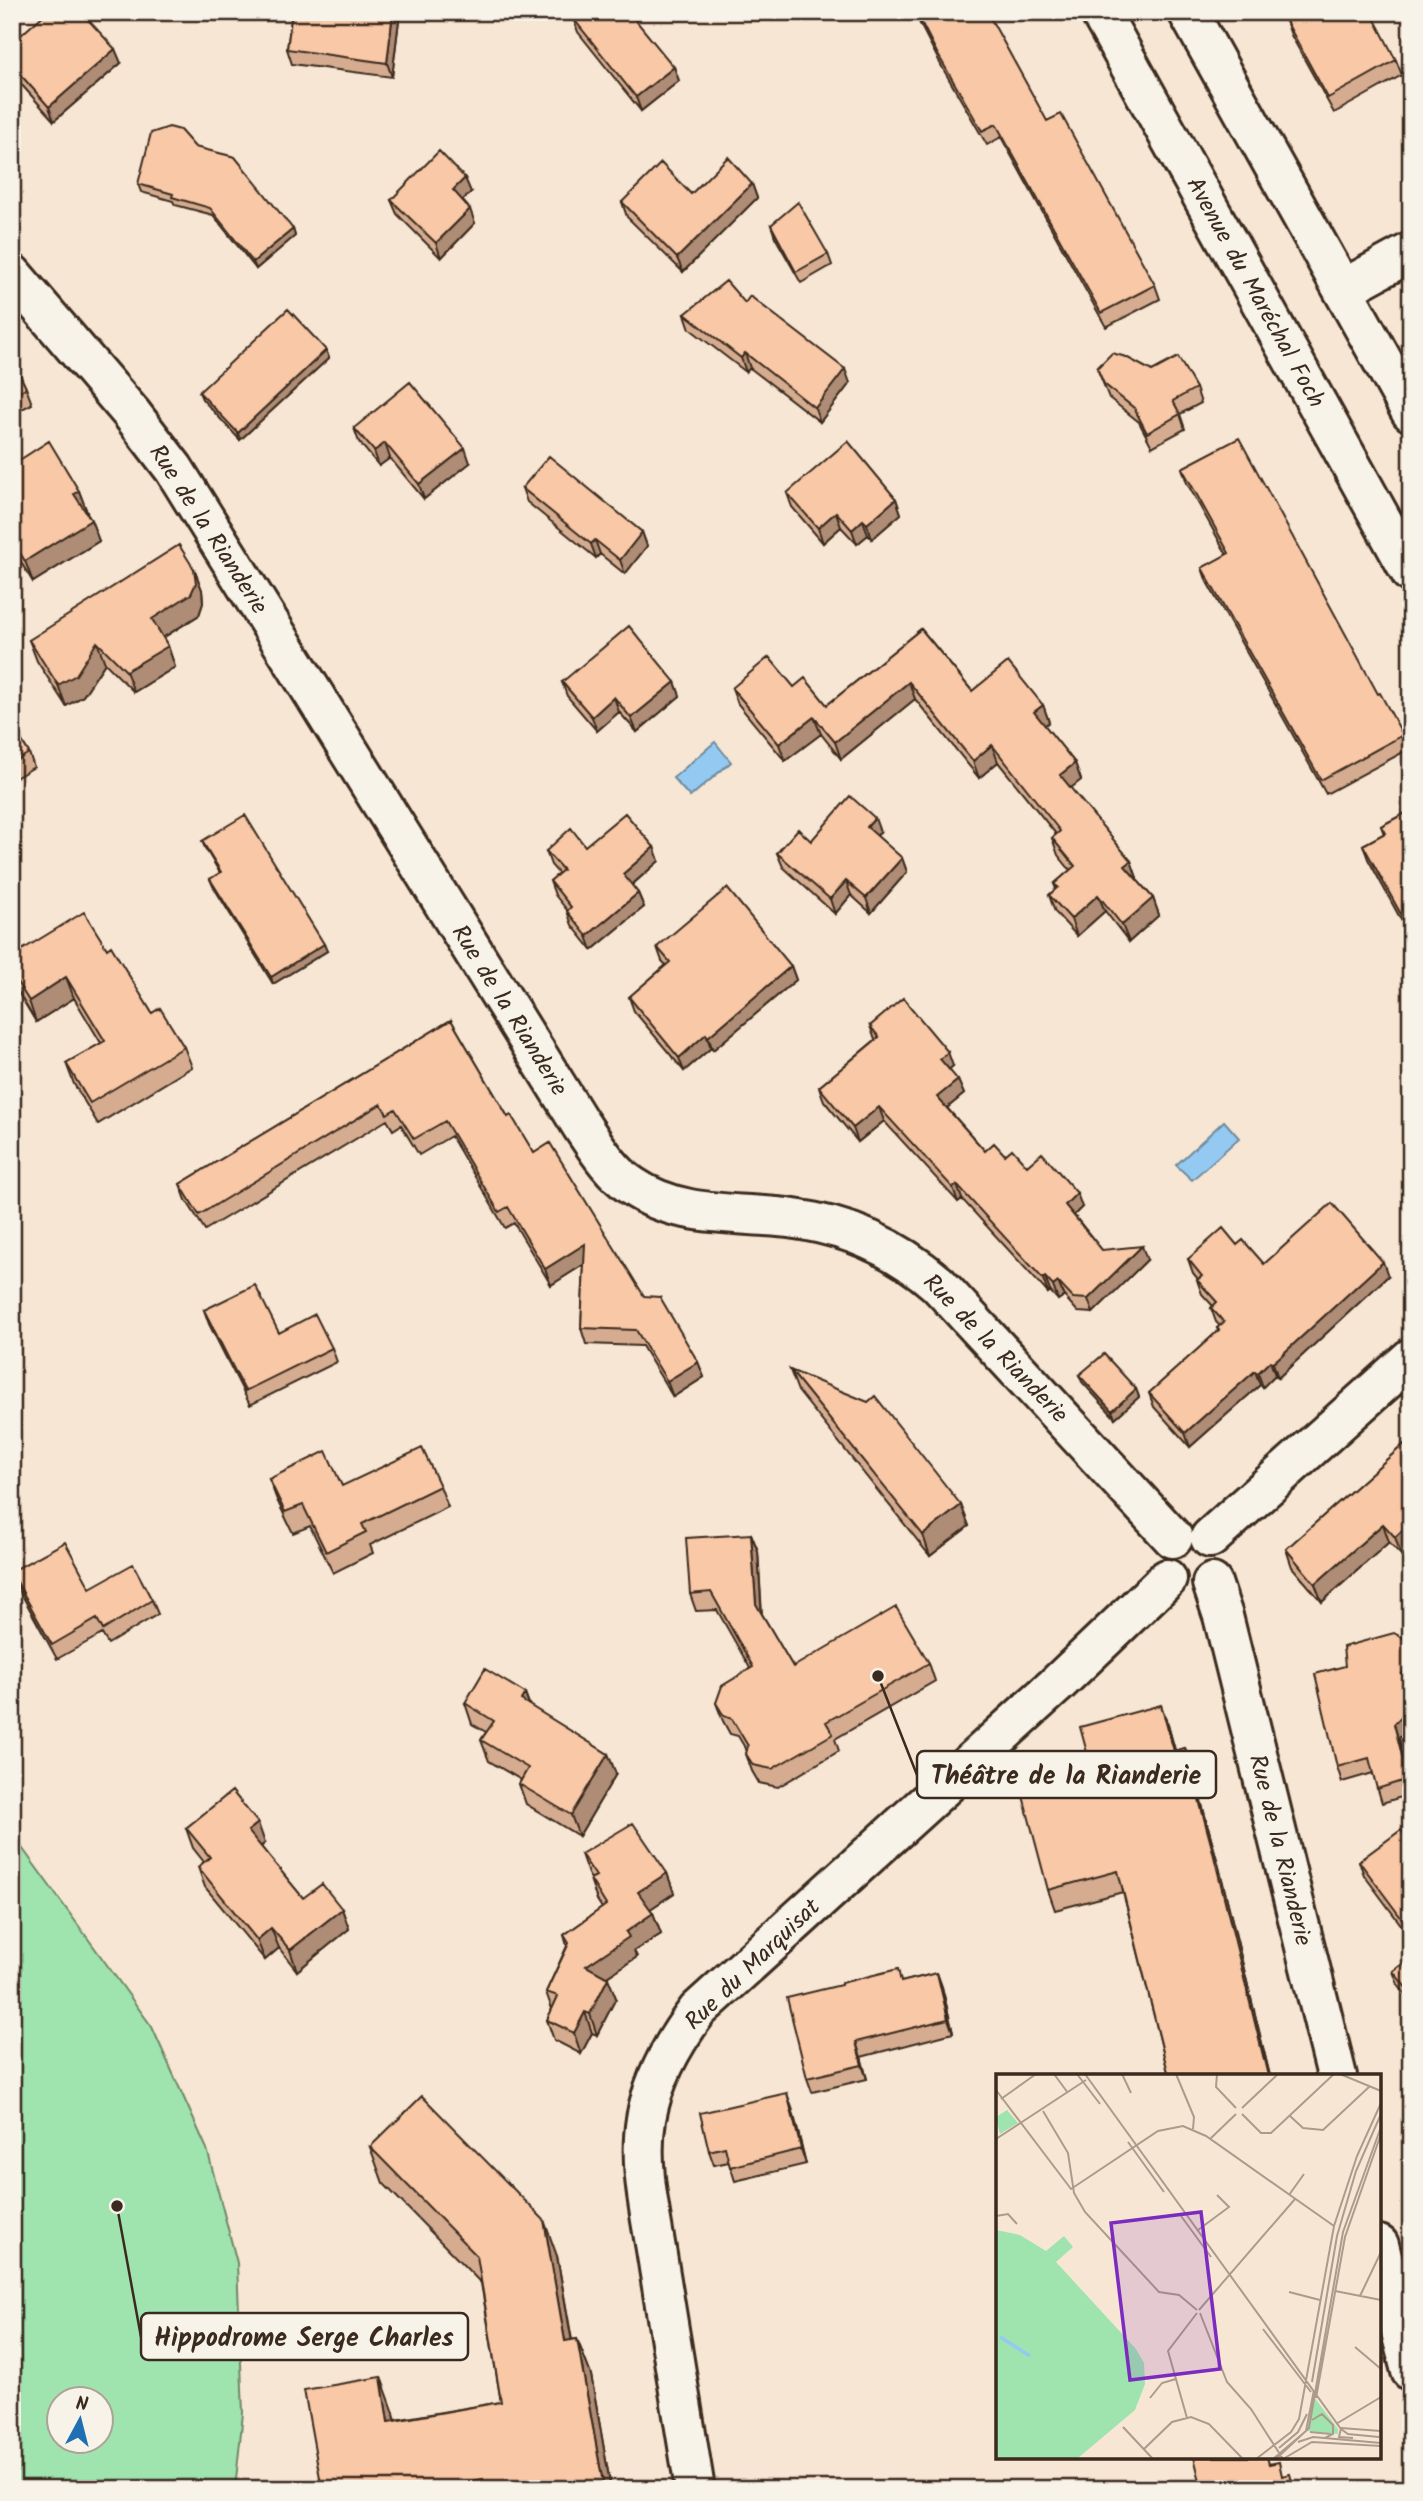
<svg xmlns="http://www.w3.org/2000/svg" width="1423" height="2501" font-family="Kalam,sans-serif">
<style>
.green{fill:#9fe4af;stroke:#6d8766;stroke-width:2;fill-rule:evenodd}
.water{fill:#94caf2;stroke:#708a9d;stroke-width:2}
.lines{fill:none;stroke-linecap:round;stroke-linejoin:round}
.minor-casing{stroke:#3b2a1e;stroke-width:44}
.secondary-casing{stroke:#3b2a1e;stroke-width:44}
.minor{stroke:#f7f3e8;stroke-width:38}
.secondary{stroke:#f7f3e8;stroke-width:38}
.wall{fill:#d5ac90;stroke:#3b2a1e;stroke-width:2}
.shaded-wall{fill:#ae8c75;stroke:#3b2a1e;stroke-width:2}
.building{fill:#f8c8a7;stroke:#3b2a1e;stroke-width:2}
.labels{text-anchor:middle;stroke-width:5;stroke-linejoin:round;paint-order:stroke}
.street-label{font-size:24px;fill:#3b2a1e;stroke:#f7f3e8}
.inset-river{fill:none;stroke:#94caf2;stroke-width:3.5}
.inset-road{fill:none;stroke:#ac9b8b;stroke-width:2}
.view{fill:#7b2cbf;fill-opacity:0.15;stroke:#7b2cbf;stroke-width:3.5}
.inset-edge{fill:none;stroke:#3b2a1e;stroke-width:3.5}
.leader{fill:none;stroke:#3b2a1e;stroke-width:2.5}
.callout-dot{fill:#3b2a1e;stroke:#f7f3e8;stroke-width:2.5}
.callout{fill:#f7f3e8;stroke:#3b2a1e;stroke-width:2.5}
.callout-label{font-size:26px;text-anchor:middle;font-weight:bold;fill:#3b2a1e}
</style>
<rect width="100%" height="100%" fill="#f7e6d4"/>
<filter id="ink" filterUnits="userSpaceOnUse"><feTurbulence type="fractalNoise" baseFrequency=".0143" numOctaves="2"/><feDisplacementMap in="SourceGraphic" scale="14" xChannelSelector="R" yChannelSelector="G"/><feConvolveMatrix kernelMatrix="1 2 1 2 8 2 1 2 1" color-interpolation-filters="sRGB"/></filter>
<g filter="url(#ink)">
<path class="green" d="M12 1834 152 2027 207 2149 237 2263 243 2413 235 2489H12ZM60 2400H102V2442H60Z"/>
<path class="water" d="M715 742 731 762 690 797 673 778Z
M1224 1121 1239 1138 1192 1180 1176 1165Z"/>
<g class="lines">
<defs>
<path id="minor" d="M12 274 131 413 174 469 581 1125C596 1147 610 1171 632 1186 678 1218 736 1212 788 1218 845 1225 895 1246 938 1284L1173 1538
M1343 289 1411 252
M1210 1538 1411 1358
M1212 1583 1223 1616 1337 2076
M1379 2245 1411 2371
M695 2489C683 2415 671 2341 659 2268 652 2220 638 2168 646 2119 653 2078 673 2043 698 2010L1055 1686 1167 1579"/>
<path id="secondary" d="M1100 12 1411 573
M1188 12 1411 412"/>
</defs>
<use href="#minor" class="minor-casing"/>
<use href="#secondary" class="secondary-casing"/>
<use href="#minor" class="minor"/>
<use href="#secondary" class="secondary"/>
</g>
<path class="wall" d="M292 12H400L392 77 292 64 287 49Z
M915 12 1047 121 1155 285 1160 299 1106 327 1001 137 987 145 942 67 920 24Z
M1292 12H1343L1346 19 1396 60 1402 75 1334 113 1291 35 1286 21 1294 17Z
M573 18 674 67 679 81 641 111 578 32Z
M12 43 121 63 54 121 12 74Z
M195 147 293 229 295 236 256 269 213 215 175 205 173 201 141 192 138 184Z
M752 184 757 198 683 272 627 217 622 202 691 194Z
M471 192 462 200 475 223 441 258 397 214 391 200Z
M771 225 828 254 832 265 801 283 775 237Z
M745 303 850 383 820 422 750 368 746 372 690 329 685 314Z
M326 350 329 358 240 440 202 399 199 392Z
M12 358 26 388 32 404 12 414Z
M1097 368 1152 371 1196 388 1201 403 1180 414 1185 429 1152 447 1139 422 1109 398Z
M354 428 470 463 424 499 390 458 379 466 359 442Z
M12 465 79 491 87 512H86L91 520 99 541 33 582 12 548Z
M1182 468 1378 694 1403 735 1409 749 1326 794 1207 582 1202 568 1227 555 1187 483Z
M522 488 642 532 647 546 625 574 600 554 596 558 527 502Z
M787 493 896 499 901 514 872 539 868 535 857 544 841 527 823 543 792 507Z
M194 569 202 590 203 603 199 615 163 638 168 646 175 667 134 692 105 663 83 696 66 706 37 661 29 640Z
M921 629 972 691 1043 705 1049 722 1044 725 1075 763 1081 780 1070 788 1131 861 1137 878 1136 879 1153 898 1159 915 1129 942 1105 911 1077 936 1055 912 1049 895 1056 889 1054 884 1070 870 1058 855 1052 838 1056 834 998 762 979 778 915 699 841 759 821 734 785 761 738 704 732 688 794 687 827 705Z
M562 682H675L680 696 637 732 619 712 597 731 567 696Z
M12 725 29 753 34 767 12 780Z
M1411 810V938L1368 859 1363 845 1384 834 1381 826Z
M880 832 877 836 902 858 907 872 871 913 851 895 835 914 783 867 777 853 811 841Z
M202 841 327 951 273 984 213 886 210 879 220 873 205 848Z
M585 846 654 847 659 861 632 885 638 893 644 907 592 950 572 925 567 911V910L555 895 550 881 559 874 551 865 546 851Z
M657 947 791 966 796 980 713 1050 711 1048 684 1071 634 1011 629 997 666 965 662 961Z
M107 949 152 1013 184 1047 192 1067 98 1124 74 1084 66 1063 101 1043 74 998 36 1022 12 982V956Z
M451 1020 508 1117 534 1153 644 1296 698 1362 704 1377 673 1397 642 1346 586 1344 581 1328 584 1264 551 1285 514 1223 505 1228 451 1136 419 1155 401 1125 393 1130 387 1120 205 1230 186 1200 180 1184Z
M870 1026 953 1066 949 1069 964 1094 947 1108 985 1151 1005 1155 1027 1166 1082 1207 1074 1215 1102 1250 1147 1260 1093 1313 1078 1312 1064 1296 1058 1300 1050 1291 1048 1293 962 1199 958 1202 884 1121 858 1142 824 1101 819 1087 875 1040Z
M1237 1245 1264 1264 1388 1276 1278 1378 1275 1375 1263 1387 1260 1385 1190 1447 1154 1407 1149 1393 1218 1331 1217 1328 1220 1326 1216 1322 1211 1308 1213 1306 1202 1294 1197 1280 1198 1279 1193 1273 1188 1259Z
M204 1310 332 1348 337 1362 250 1405 209 1324Z
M790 1370 961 1505 969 1526 930 1556 798 1391Z
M1079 1375 1136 1389 1139 1397 1115 1418 1082 1382Z
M1411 1438 1401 1555 1389 1542 1322 1602 1292 1567 1286 1549Z
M269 1479 342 1486H440L448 1507 370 1545 373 1553 333 1573 310 1526 293 1533 277 1500Z
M751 1534 758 1551 762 1614 793 1667 929 1663 935 1681 835 1739 839 1751 778 1787 759 1783 752 1771 746 1754 747 1751 738 1736 730 1734 723 1721 716 1703 750 1668 717 1610 696 1611 690 1594Z
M12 1574 152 1600 158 1614 108 1644 102 1634 57 1659 17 1586Z
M1411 1648V1726L1399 1738 1411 1783V1794L1382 1803 1373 1773 1342 1782 1337 1767Z
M525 1693 530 1706 608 1754 616 1774 579 1836 526 1804 519 1784 521 1780 489 1761 481 1740 486 1732 472 1724 465 1703Z
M1168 1725 1175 1751 1185 1748 1192 1768 1219 1867 1270 2076H1169L1123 1892 1055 1910 1048 1890 1094 1778Z
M186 1828 265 1843 261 1847 303 1898 342 1909 349 1929 297 1971 279 1948 265 1960 205 1887 198 1867 204 1862 193 1848Z
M1411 1843V1938L1364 1875 1359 1861Z
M581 1854 667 1873 674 1893 650 1909 653 1913 661 1934 634 1951 637 1957 607 1977 616 1998 597 2035 592 2033 581 2054 554 2040 547 2020 552 2009 546 1992 567 1946 564 1935 602 1908 597 1900 590 1879H591L588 1874Z
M1411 1958V2013L1407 2002 1410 2000 1398 1985 1393 1971Z
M937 1973 942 1987 953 2033 861 2057 867 2079 812 2092 807 2078 902 1982Z
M792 2108 806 2164 735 2181 729 2162 714 2165 709 2151Z
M370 2147 557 2256 572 2340 577 2339 591 2375 611 2489H322L394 2413 395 2420 501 2402 481 2283 383 2183Z"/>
<path class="shaded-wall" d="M393 12H400L392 77 387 63Z
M115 49 121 63 54 121 49 107Z
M674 67 679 81 641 111 636 97Z
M465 178 471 192 458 205 453 190Z
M752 184 757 198 683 272 677 258Z
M470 209 475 223 441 258 436 243Z
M293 229 295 236 256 269 253 262Z
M326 350 329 358 240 440 238 433Z
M745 353 750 368 746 372 741 358Z
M845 369 850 383 820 422 815 408Z
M385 443 390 458 379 466 374 451Z
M465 448 470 463 424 499 419 484Z
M79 491 87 512 82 515 74 494Z
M896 499 901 514 872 539 867 524Z
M836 512 841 527 823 543 818 528Z
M91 520 99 541 33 582 25 561Z
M863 520 868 535 857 544 852 530Z
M642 532 647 546 625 574 620 560Z
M595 540 600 554 596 558 591 544Z
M194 569 202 590 203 603 199 615 159 640 152 619Z
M97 642 105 663 83 696 66 706 58 685Z
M168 646 175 667 134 692 126 671Z
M675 682 680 696 637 732 631 718Z
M909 682 915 699 841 759 835 742Z
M614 697 619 712 597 731 592 717Z
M1043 705 1049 722 1040 729 1034 712Z
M814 717 821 734 785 761 779 744Z
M992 745 998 762 979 778 973 761Z
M1075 763 1081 780 1066 792 1060 775Z
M875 818 880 832 872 841 867 827Z
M654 847 659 861 628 888 623 874Z
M902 858 907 872 871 913 866 898Z
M1131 861 1137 878 1131 883 1125 866Z
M846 881 851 895 835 914 830 899Z
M638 893 644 907 592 950 587 936Z
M1098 895 1105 911 1077 936 1071 919Z
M1153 898 1159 915 1129 942 1122 925Z
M324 944 327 951 273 984 271 977Z
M791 966 796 980 713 1050 708 1037Z
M66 977 74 998 36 1022 29 1001Z
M706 1034 711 1048 684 1071 679 1058Z
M948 1052 953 1066 945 1073 940 1059Z
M958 1080 964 1094 942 1112 937 1097Z
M879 1107 884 1121 858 1142 853 1128Z
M957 1185 962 1199 958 1202 953 1188Z
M1077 1193 1082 1207 1070 1219 1065 1205Z
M585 1244 591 1260 551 1285 545 1269Z
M1142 1246 1147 1260 1093 1313 1088 1299Z
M1383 1262 1388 1276 1278 1378 1273 1363Z
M1045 1277 1050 1291 1048 1293 1043 1279Z
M1058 1282 1064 1296 1058 1300 1053 1286Z
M1270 1361 1275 1375 1263 1387 1258 1373Z
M698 1362 704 1377 673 1397 667 1381Z
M1255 1371 1260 1385 1190 1447 1185 1433Z
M1136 1389 1139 1397 1115 1418 1112 1411Z
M961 1505 969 1526 930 1556 923 1535Z
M1411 1522V1546L1401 1555 1395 1537Z
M1383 1524 1389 1542 1322 1602 1315 1584Z
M751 1534 758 1551 762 1621 756 1604Z
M1411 1663V1684L1402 1674Z
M525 1693 532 1714 521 1700Z
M1161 1705 1168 1725 1181 1771 1174 1751Z
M1411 1706V1726L1399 1738 1411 1785 1394 1724Z
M1185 1748 1192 1768 1219 1867 1270 2076H1268Z
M608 1754 616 1774 579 1836 571 1815Z
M258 1823 265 1843 256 1851 248 1831Z
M667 1873 674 1893 646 1912 638 1892Z
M342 1909 349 1929 297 1971 290 1950Z
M653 1913 661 1934 634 1951 637 1957 593 1986 586 1966 626 1932Z
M271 1928 279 1948 265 1960 257 1940Z
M937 1973 942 1987 953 2033 948 2019Z
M608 1978 616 1998 597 2035 590 2014Z
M585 2012 592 2033 581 2054 574 2033Z
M856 2042 861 2057 867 2079 862 2065Z
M787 2093 792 2108 806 2164 801 2149Z
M544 2220 557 2256 578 2377 565 2341Z
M577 2339 591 2375 611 2489H604Z
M381 2377 394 2413 401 2458 388 2422Z"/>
<path class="building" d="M47 12H81L115 49 49 107 12 65V43Z
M292 12H393L387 63 287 49Z
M579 12H629L674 67 636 97 573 18Z
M916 12H987L1047 121 1061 114 1155 285 1101 313 996 124 982 131 937 53Z
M1294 12H1343L1346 19 1359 12H1371L1396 60 1328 98 1286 21 1296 16Z
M169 127 180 130 195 147 235 157 293 229 253 262 210 208 172 197 173 194 138 184 151 133Z
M439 151 465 178 453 190 470 209 436 243 391 200Z
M728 157 752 184 677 258 622 202 661 163 691 194Z
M798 202 828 254 796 272 771 225Z
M726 281 745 303 750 296 845 369 815 408 745 353 741 358 685 314Z
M288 309 326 350 238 433 199 392Z
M1112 353 1126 357 1152 371 1178 357 1196 388 1173 401 1180 414 1147 433 1134 408 1104 384 1097 368Z
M12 358 26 388 12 395Z
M410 382 465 448 419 484 385 443 374 451 354 428Z
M1239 438 1378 694 1380 693 1403 735 1321 780 1202 568 1229 553 1182 468Z
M49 441 79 491 74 494 91 520 25 561 12 540V465Z
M848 441 896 499 867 524 863 520 852 530 836 512 818 528 787 493Z
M549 456 642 532 620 560 595 540 591 544 522 488Z
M179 545 194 569 196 583 191 594 152 619 168 646 126 671 97 642 76 675 58 685 29 640Z
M629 626 675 682 631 718 614 697 592 717 562 682Z
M921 629 972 691 1008 662 1043 705 1034 712 1075 763 1060 775 1131 861 1125 866 1153 898 1122 925 1098 895 1071 919 1049 895 1058 887 1054 884 1075 866 1052 838 1060 831 992 745 973 761 909 682 835 742 814 717 779 744 732 688 769 657 794 687 805 678 827 705Z
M12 725 29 753 12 763Z
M850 796 875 818 867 827 902 858 866 898 846 881 830 899 777 853 798 829 811 841Z
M1411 810V925L1408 927 1363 845 1385 833 1381 826Z
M625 813 654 847 623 874 638 893 587 936 567 911 571 907 550 881 563 870 546 851 571 828 585 846Z
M245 815 324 944 271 977 210 879 221 872 202 841Z
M727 888 791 966 708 1037 706 1034 679 1058 629 997 670 962 657 947Z
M84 912 107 949 111 946 152 1013 160 1008 184 1047 90 1103 66 1063 105 1041 66 977 29 1001 12 974V956Z
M903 998 948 1052 940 1059 958 1080 937 1097 985 1151 994 1143 1005 1155 1012 1149 1027 1166 1042 1153 1077 1193 1065 1205 1102 1250 1142 1246 1088 1299 1073 1298 1058 1282 1053 1286 1045 1277 1043 1279 957 1185 953 1188 879 1107 853 1128 819 1087 879 1037 870 1026Z
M451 1020 508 1117 511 1115 534 1153 550 1143 644 1296 660 1297 698 1362 667 1381 636 1330 581 1328 585 1244 545 1269 508 1207 499 1212 445 1121 414 1139 395 1109 387 1114 381 1104 199 1215 180 1184Z
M1332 1203 1383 1262 1273 1363 1270 1361 1258 1373 1255 1371 1185 1433 1149 1393 1219 1330 1217 1328 1224 1322 1211 1308 1217 1302 1197 1280 1202 1276 1188 1259 1223 1228 1237 1245 1243 1240 1264 1264Z
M255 1285 279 1333 315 1314 332 1348 245 1391 204 1310Z
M1104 1354 1136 1389 1112 1411 1079 1375Z
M790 1370 868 1402 875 1396 961 1505 923 1535Z
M1411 1438V1522L1395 1537 1383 1524 1315 1584 1286 1549Z
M422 1448 440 1486 362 1524 366 1532 326 1552 303 1505 285 1512 269 1479 326 1451 342 1486Z
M751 1534 756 1604 793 1667 896 1607 929 1663 826 1722 833 1734 772 1769 753 1765 746 1754 748 1746 732 1719 724 1716 716 1703 722 1686 753 1667 711 1592 690 1594 686 1538Z
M65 1542 90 1588 133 1564 152 1600 103 1630 97 1619 52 1645 12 1573V1571Z
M1394 1633 1408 1641 1411 1651V1663L1402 1674 1411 1682V1706L1394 1724 1408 1779 1377 1789 1369 1758 1337 1767 1315 1674 1345 1666 1343 1647Z
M485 1669 525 1693 521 1700 608 1754 571 1815 519 1784 528 1768 481 1740 494 1721 465 1703Z
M1161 1705 1174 1751 1185 1748 1212 1848 1268 2076H1169L1118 1871 1048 1890 1023 1796 1094 1778 1080 1727Z
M232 1791 258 1823 248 1831 303 1898 322 1884 342 1909 290 1950 271 1928 257 1940 198 1867 210 1857 186 1828Z
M633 1823 667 1873 638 1892 653 1913 626 1932 629 1937 586 1966 608 1978 590 2014 585 2012 574 2033 547 2020 558 1996 546 1992 569 1943 564 1935 606 1905 590 1879 596 1876 581 1854Z
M1401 1830 1411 1843V1931L1359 1861Z
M1411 1958V1994L1393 1971Z
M898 1969 901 1982 937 1973 948 2019 856 2042 862 2065 807 2078 787 1998 841 1985V1983Z
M1411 1999V2007L1407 2002Z
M787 2093 801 2149 730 2167 725 2147 709 2151 700 2113Z
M422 2096 544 2220 565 2341 577 2339 604 2489H485L483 2479 428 2489H322L304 2390 381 2377 388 2422 501 2402 477 2256 370 2147Z
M1194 2457H1267L1269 2464 1279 2462 1282 2476 1290 2474 1294 2489H1202Z"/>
</g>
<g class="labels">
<g class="street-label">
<text transform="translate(1256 292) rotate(61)" y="8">Avenue du Maréchal Foch</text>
<text transform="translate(209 529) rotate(57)" y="8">Rue de la Rianderie</text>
<text transform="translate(510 1010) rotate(58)" y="8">Rue de la Rianderie</text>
<text transform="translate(996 1348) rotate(46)" y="8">Rue de la Rianderie</text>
<text transform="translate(1281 1850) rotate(76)" y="8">Rue de la Rianderie</text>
<text transform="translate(752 1964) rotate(-44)" y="8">Rue du Marquisat</text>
</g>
</g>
<g transform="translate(996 2074)">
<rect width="385" height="385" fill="#f7e6d4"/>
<path d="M11 36 22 49 4 60 0 43ZM0 156 24 161 50 177 68 162 77 173 60 188 140 275 148 289 149 310 139 336 82 384 0 385ZM318 323 342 355V360L311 357Z" fill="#9fe4af"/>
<path class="inset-river" d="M4 263 34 282"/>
<path class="inset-road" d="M58 0 72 19M81 0 104 30M89 0 345 355 352 360 383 363M126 0 135 19M180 0 198 43 197 55M221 0 220 13 240 34M344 0 385 17M0 16 75 115 162 57 187 52 210 62 338 152M5 25 40 0M246 34 282 0M47 37 72 79 78 119 89 138 163 218 183 221 201 236M246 40 265 59H275L338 0M294 42 307 54 327 56 373 13M0 65 90 6M214 65 240 40M132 68 168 118M293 121 308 100M0 142 12 140 21 150M185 142 215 183M202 156 233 133 221 121M339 217 385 226M293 218 324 226M364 222 385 178M203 236 299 125M204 239 231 308 255 335 287 385M267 255 315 318M359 273 385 295M316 308 341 162 360 97 385 40M154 324 166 309 180 305M320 324 349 163 385 60M191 344 172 277 201 239M316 346 326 340 337 351V360L329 364M340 350 385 323M127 353 157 385M345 354 385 357M345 354 343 363 357 364M314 358 335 360M302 368 317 363 385 369M283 374 302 358 311 340M148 375 176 348 195 343 213 350 247 385M260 385 295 358 303 345 338 152 361 82 385 29M277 385 310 357 318 316M280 385 313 354 347 158 385 53M287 385 316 368 385 372"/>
<path class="view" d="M205 138 224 295 134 306 115 149Z"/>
<rect width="385" height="385" class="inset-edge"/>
</g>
<path class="leader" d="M878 1676L917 1775M117 2206L141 2337"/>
<g class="callout-dot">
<circle cx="878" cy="1676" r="7"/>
<circle cx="117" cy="2206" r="7"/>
</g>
<g class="callout">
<rect x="917" y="1751" width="299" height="47" rx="7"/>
<rect x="141" y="2313" width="327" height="47" rx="7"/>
</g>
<g class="callout-label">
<text x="1066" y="1784">Théâtre de la Rianderie</text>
<text x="304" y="2346">Hippodrome Serge Charles</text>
</g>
<rect width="1423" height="2501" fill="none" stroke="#f7f3e8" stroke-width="42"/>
<rect x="21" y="21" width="1381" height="2459" fill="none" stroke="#3b2a1e" stroke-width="2.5" filter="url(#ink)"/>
<g transform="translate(80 2420) rotate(7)"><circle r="33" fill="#f7f3e8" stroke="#aca397" stroke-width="2"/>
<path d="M0-5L12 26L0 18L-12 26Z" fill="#1f6fb2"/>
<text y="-10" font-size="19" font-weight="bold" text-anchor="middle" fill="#3b2a1e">N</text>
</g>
</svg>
